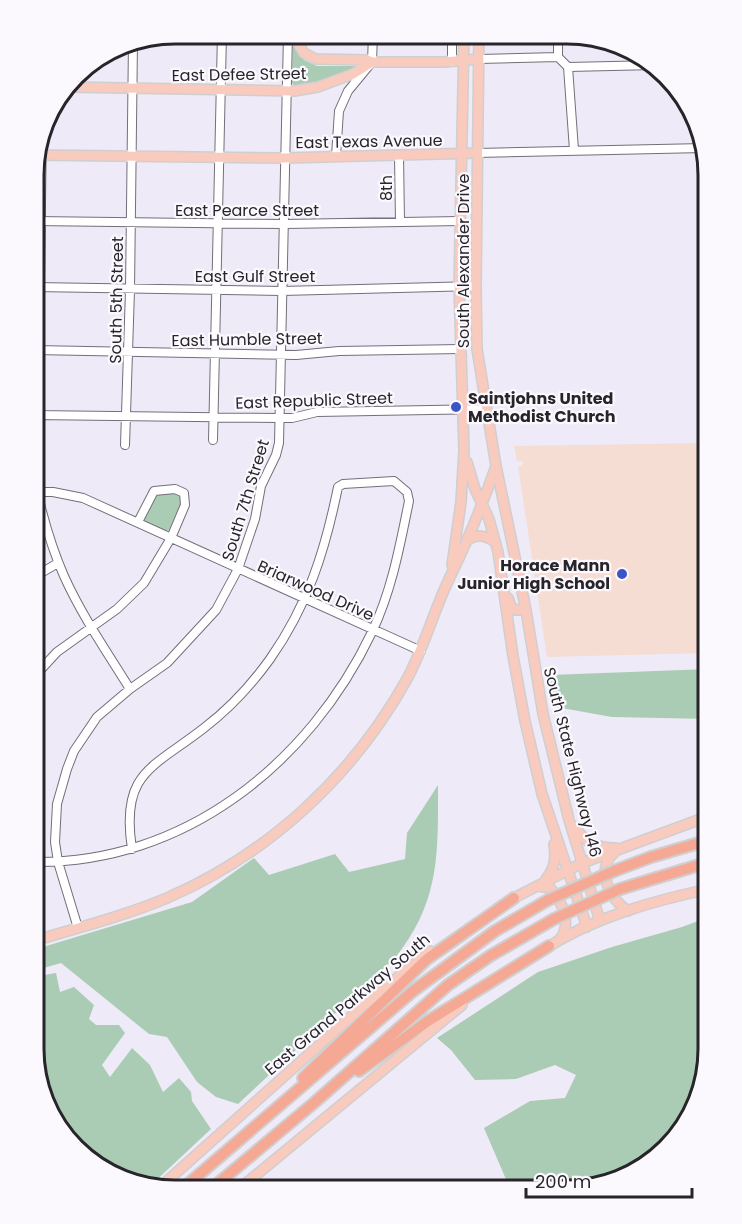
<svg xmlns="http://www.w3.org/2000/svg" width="742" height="1224" font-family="Poppins,sans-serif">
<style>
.education{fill:#f5ddd3}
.green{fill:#aaccb4}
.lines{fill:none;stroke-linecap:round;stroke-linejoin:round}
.minor-casing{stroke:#736f7a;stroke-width:10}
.major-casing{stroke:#cfcfd0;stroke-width:12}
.highway-casing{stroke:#cfcfd0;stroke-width:14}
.minor{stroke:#fff;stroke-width:8}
.major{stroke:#f9cbbf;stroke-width:9}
.highway{stroke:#f5a995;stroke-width:10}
.highway-bridge-casing{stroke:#cfcfd0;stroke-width:14;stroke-linecap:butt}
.highway-bridge{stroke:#f5a995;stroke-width:10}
.poi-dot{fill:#3a55c7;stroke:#fbf9fe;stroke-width:2}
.labels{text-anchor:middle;stroke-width:4.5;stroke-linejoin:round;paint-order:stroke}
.street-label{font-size:16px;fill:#27252a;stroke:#fbf9fe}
.poi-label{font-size:16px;font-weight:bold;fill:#27252a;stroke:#fbf9fe;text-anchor:start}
.rim{fill:none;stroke:#27252a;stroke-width:3}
</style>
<rect width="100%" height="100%" fill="#efeaf7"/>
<path class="education" d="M709 443V653L547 657 518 466H522L523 461H517L514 446Z"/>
<path class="green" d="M293 44 304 60 317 66H355L354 70 316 83 295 86 292 83Z
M709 463C709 472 702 478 701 487L704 571 709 592 704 587V595H700L697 464H700L701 472Z
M176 492 180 495 181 503 169 530 165 531 145 522 144 518 155 495Z
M709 669V719L612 717 556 707 551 696 550 675Z
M438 785C438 855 440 901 395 958L238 1104 216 1097 197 1082 167 1037 149 1034 61 963 33 971V950L192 902 254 858 269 875 335 854 349 872 405 859 407 833Z
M709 917V1059L680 1135 621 1180 568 1191H511L484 1128 530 1101 565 1098 576 1075 555 1065 516 1079 475 1080 451 1050 437 1038 538 972 612 947 682 927Z
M56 973 60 992 74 987 94 1005 89 1019 96 1025H119L125 1033 102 1065 110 1077 132 1048 150 1065 163 1092 179 1078 191 1092 192 1101 211 1129 149 1187 88 1162 44 1103 33 1049V1002L35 1001 33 977Z"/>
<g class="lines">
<defs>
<path id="minor" d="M558 35V57L568 67 574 150
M479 59 558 57
M452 62V35
M568 67 656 65
M42 129 37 492C44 521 52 549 64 576 82 616 107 652 130 689
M477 153 704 148
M399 155 400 222
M336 156 339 111 348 91 372 62 373 34
M34 221 285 224 460 221
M34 287 282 291 476 286
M35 350 296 355 339 351 461 349
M34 415 279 418H292L317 412 487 409
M213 440 222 33
M125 445 130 290 133 41
M34 492H53L83 498 421 651
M34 577 58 563
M33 678 57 652 117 609 144 583 171 538 185 505 184 493 175 489 154 491 138 522
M33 862C184 864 309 764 372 632 392 590 400 545 409 501L407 492 394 481 343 484 338 487C325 551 308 605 270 659 252 684 229 709 204 728 153 768 120 772 132 849
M78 928 58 862 55 842 57 804 67 769 74 751 97 717 130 689 167 663 216 610 238 569 255 519 261 486 276 455 279 443 288 34"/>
<path id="major" d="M293 34 304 53 316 59 367 60 372 62
M479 35 476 286 477 349 496 466 526 610 543 714 569 820 600 921
M66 87 294 91 318 87 353 74 372 62H444L479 59
M35 155 285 158 477 153
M467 462 475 489 489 519 498 552 513 656 525 721 542 794 587 927
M467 540C478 534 485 535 495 542
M452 565 461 502 464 450 459 286 464 35
M508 598 511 607 516 610H526
M575 827C585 843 597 848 616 848
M614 853C595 869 610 900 628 911
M546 879C555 868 556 858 554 844
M538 886 550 888C562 900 572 925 560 939
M510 900 582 863 709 816
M33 941C78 928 124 916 167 898 269 854 353 776 407 679 425 646 434 609 451 575 468 540 483 503 496 466
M543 950C592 918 652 901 709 889
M157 1190 365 1004 430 951
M238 1190 462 1005"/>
<path id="highway" d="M614 871 651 857 709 840
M620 889 709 862
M359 1071 428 1021 549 946
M303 1078 427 959 514 898
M181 1190 413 991 495 931 548 900
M210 1190 315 1102 448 985 490 956 554 919"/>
</defs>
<use href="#minor" class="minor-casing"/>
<use href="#major" class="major-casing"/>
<use href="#highway" class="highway-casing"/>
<use href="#minor" class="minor"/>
<use href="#major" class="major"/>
<use href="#highway" class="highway"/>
<defs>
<path id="highway-bridge" d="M548 900 614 871
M554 919 620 889"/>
</defs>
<use href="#highway-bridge" class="highway-bridge-casing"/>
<use href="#highway-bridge" class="highway-bridge"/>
</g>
<g class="poi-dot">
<circle cx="456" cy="407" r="6"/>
<circle cx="622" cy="574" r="6"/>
</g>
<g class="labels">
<g class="street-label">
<text transform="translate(239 74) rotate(-1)" y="6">East Defee Street</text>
<text transform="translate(369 141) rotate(-1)" y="6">East Texas Avenue</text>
<text transform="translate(386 188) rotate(-90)" y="6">8th</text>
<text x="247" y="216">East Pearce Street</text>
<text transform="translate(463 261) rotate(-90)" y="6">South Alexander Drive</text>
<text x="255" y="282">East Gulf Street</text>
<text transform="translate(116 300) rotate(-89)" y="6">South 5th Street</text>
<text transform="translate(247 339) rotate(-1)" y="6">East Humble Street</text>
<text transform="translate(314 400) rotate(-2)" y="6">East Republic Street</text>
<text transform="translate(245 500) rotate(-73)" y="6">South 7th Street</text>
<text transform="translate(316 590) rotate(24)" y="6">Briarwood Drive</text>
<text transform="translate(573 762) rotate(76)" y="6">South State Highway 146</text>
<text transform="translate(347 1004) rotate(-40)" y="6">East Grand Parkway South</text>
</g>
<g class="poi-label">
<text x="468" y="404">Saintjohns United<tspan x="468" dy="18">Methodist Church</tspan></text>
<text x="610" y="571" text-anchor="end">Horace Mann<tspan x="610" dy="18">Junior High School</tspan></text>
</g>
</g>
<path d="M0 0H742V1224H0ZM175 44H567A131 131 0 0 1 698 175V1049A131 131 0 0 1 567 1180H175A131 131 0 0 1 44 1049V175A131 131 0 0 1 175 44Z" fill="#fbf9fe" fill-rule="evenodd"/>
<path class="rim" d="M175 44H567A131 131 0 0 1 698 175V1049A131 131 0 0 1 567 1180H175A131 131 0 0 1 44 1049V175A131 131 0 0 1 175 44Z"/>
<path d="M526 1188v9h166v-9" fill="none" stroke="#27252a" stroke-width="3"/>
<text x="535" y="1188" font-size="18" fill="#27252a" stroke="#fbf9fe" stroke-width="4.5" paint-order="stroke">200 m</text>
</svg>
